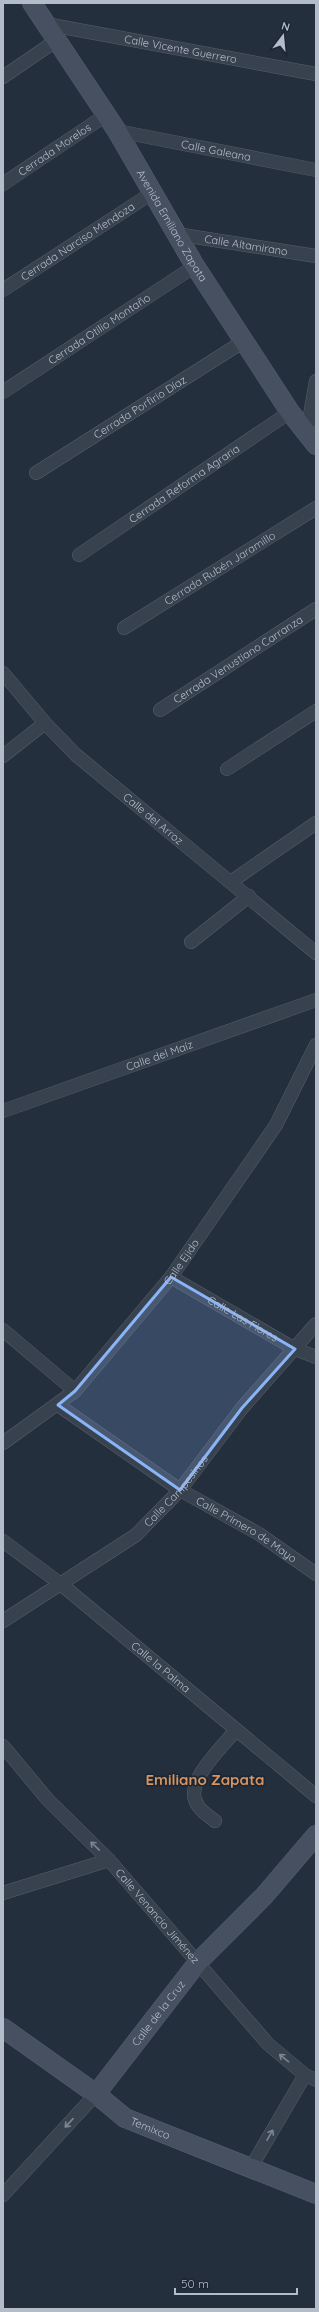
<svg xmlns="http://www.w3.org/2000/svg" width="319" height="2312" font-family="Quicksand,sans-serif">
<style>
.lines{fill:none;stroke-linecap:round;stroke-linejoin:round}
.minor-casing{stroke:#565f6c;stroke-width:14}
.secondary-casing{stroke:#565f6c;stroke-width:20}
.minor{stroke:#38414e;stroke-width:13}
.secondary{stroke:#465061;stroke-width:19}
.oneway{stroke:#7c8592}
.marked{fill:#8ab4f8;fill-opacity:0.2;stroke:#8ab4f8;stroke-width:3;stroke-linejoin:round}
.labels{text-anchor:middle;stroke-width:3.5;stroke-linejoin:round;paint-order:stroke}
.street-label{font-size:11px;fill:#b4bcc9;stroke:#1d2633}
.district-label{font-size:15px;font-weight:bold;fill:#d59563;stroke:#1d2633}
</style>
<rect width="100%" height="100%" fill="#242f3e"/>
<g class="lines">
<defs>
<g id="minor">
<path id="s1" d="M46 24 316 74"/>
<path d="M3 77 57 40"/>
<path id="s2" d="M117 131 316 170"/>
<path id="s3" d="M3 184 106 115"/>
<path id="s4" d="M176 234 316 256"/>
<path id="s5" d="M3 290 152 193"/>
<path id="s6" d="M3 392 195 266"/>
<path d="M307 432 316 381"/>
<path id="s7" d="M36 473 244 341"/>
<path id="s8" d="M79 555 290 412"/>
<path id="s9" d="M124 628 316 508"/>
<path id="s10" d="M3 673 45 723 76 755 316 953"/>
<path id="s11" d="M160 710 316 609"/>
<path d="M3 756 45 723"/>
<path d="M227 769 316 711"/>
<path d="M232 881 316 823"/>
<path d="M191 942 249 896"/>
<path id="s12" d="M3 1111 316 1000"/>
<path id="s13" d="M171 1277 295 1349 316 1357"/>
<path d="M3 1330 75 1391"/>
<path id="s14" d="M58 1405 180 1490 259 1534 316 1574"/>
<path id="s15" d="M3 1443 75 1391 171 1277 276 1125 316 1045"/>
<path id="s16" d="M3 1541 62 1585 316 1796"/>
<path id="s17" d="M3 1621 136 1535 180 1490 242 1408 316 1324"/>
<path id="s18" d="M3 1746 48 1800 109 1860 268 2044 305 2075 316 2080"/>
<path d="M215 1821C209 1816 200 1811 197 1804 183 1783 223 1746 236 1730"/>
<path d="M3 1893 109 1860"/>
<path d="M250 2169 305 2075"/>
<path d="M3 2195 96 2094"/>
</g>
<g id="secondary">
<path id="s19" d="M32 3 117 131 195 266 290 412 316 445"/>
<path id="s20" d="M3 2028 96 2094 125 2118 316 2194"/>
<path id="s21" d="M96 2094 198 1962 264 1896 316 1835"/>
</g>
</defs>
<use href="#minor" class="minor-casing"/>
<use href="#secondary" class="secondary-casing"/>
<use href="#minor" class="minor"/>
<use href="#secondary" class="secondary"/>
</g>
<defs><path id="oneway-shaft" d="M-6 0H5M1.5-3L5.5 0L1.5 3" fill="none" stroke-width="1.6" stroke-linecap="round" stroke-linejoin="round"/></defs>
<g class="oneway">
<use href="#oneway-shaft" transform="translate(95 1846) rotate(-136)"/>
<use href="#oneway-shaft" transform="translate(284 2058) rotate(-141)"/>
<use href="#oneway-shaft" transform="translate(69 2123) rotate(133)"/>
<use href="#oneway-shaft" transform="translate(270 2135) rotate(-60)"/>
</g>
<path class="marked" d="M171 1277 295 1349 242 1408 180 1490 58 1405 75 1391Z"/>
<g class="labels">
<g class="street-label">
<text dy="4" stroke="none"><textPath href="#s1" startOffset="137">Calle Vicente Guerrero</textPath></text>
<text dy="4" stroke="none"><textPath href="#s3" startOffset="62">Cerrada Morelos</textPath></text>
<text dy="4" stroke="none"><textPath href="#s2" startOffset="101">Calle Galeana</textPath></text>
<text dy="4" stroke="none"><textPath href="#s19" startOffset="263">Avenida Emiliano Zapata</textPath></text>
<text dy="4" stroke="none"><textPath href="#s5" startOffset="89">Cerrada Narciso Mendoza</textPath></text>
<text dy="4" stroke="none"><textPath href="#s4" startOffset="71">Calle Altamirano</textPath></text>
<text dy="4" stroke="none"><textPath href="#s6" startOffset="115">Cerrada Otilio Montaño</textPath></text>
<text dy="4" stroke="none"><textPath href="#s7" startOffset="123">Cerrada Porfirio Díaz</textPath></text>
<text dy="4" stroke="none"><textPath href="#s8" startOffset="127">Cerrada Reforma Agraria</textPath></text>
<text dy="4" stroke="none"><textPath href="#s9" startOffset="113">Cerrada Rubén Jaramillo</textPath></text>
<text dy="4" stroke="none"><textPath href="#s11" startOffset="93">Cerrada Venustiano Carranza</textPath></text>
<text dy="4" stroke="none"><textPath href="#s10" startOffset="210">Calle del Arroz</textPath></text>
<text dy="4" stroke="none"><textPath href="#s12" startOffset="166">Calle del Maíz</textPath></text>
<text dy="4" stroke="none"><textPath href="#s15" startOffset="256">Calle Ejido</textPath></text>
<text dy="4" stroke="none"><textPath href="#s13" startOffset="83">Calle Las Flores</textPath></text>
<text dy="4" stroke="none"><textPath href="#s17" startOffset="218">Calle Campesinos</textPath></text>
<text dy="4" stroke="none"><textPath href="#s14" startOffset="226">Calle Primero de Mayo</textPath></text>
<text dy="4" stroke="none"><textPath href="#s16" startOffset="202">Calle la Palma</textPath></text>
<text dy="4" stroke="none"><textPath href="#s18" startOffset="230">Calle Venancio Jiménez</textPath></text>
<text dy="4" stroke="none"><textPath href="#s21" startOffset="102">Calle de la Cruz</textPath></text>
<text dy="4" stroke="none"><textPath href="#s20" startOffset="179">Temixco</textPath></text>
</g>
<g class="district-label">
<text x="205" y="1785">Emiliano Zapata</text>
</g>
</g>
<rect width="319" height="2312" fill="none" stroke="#b4bcc9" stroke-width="8"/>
<g transform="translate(283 36) rotate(16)" stroke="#1d2633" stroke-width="3" paint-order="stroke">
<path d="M0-3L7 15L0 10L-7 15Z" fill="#b4bcc9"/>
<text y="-6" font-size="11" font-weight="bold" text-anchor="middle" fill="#b4bcc9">N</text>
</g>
<path d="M175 2288v6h122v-6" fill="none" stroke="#b4bcc9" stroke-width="2"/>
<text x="181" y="2288" font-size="12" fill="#b4bcc9" stroke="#1d2633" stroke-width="3" paint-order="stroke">50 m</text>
</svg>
